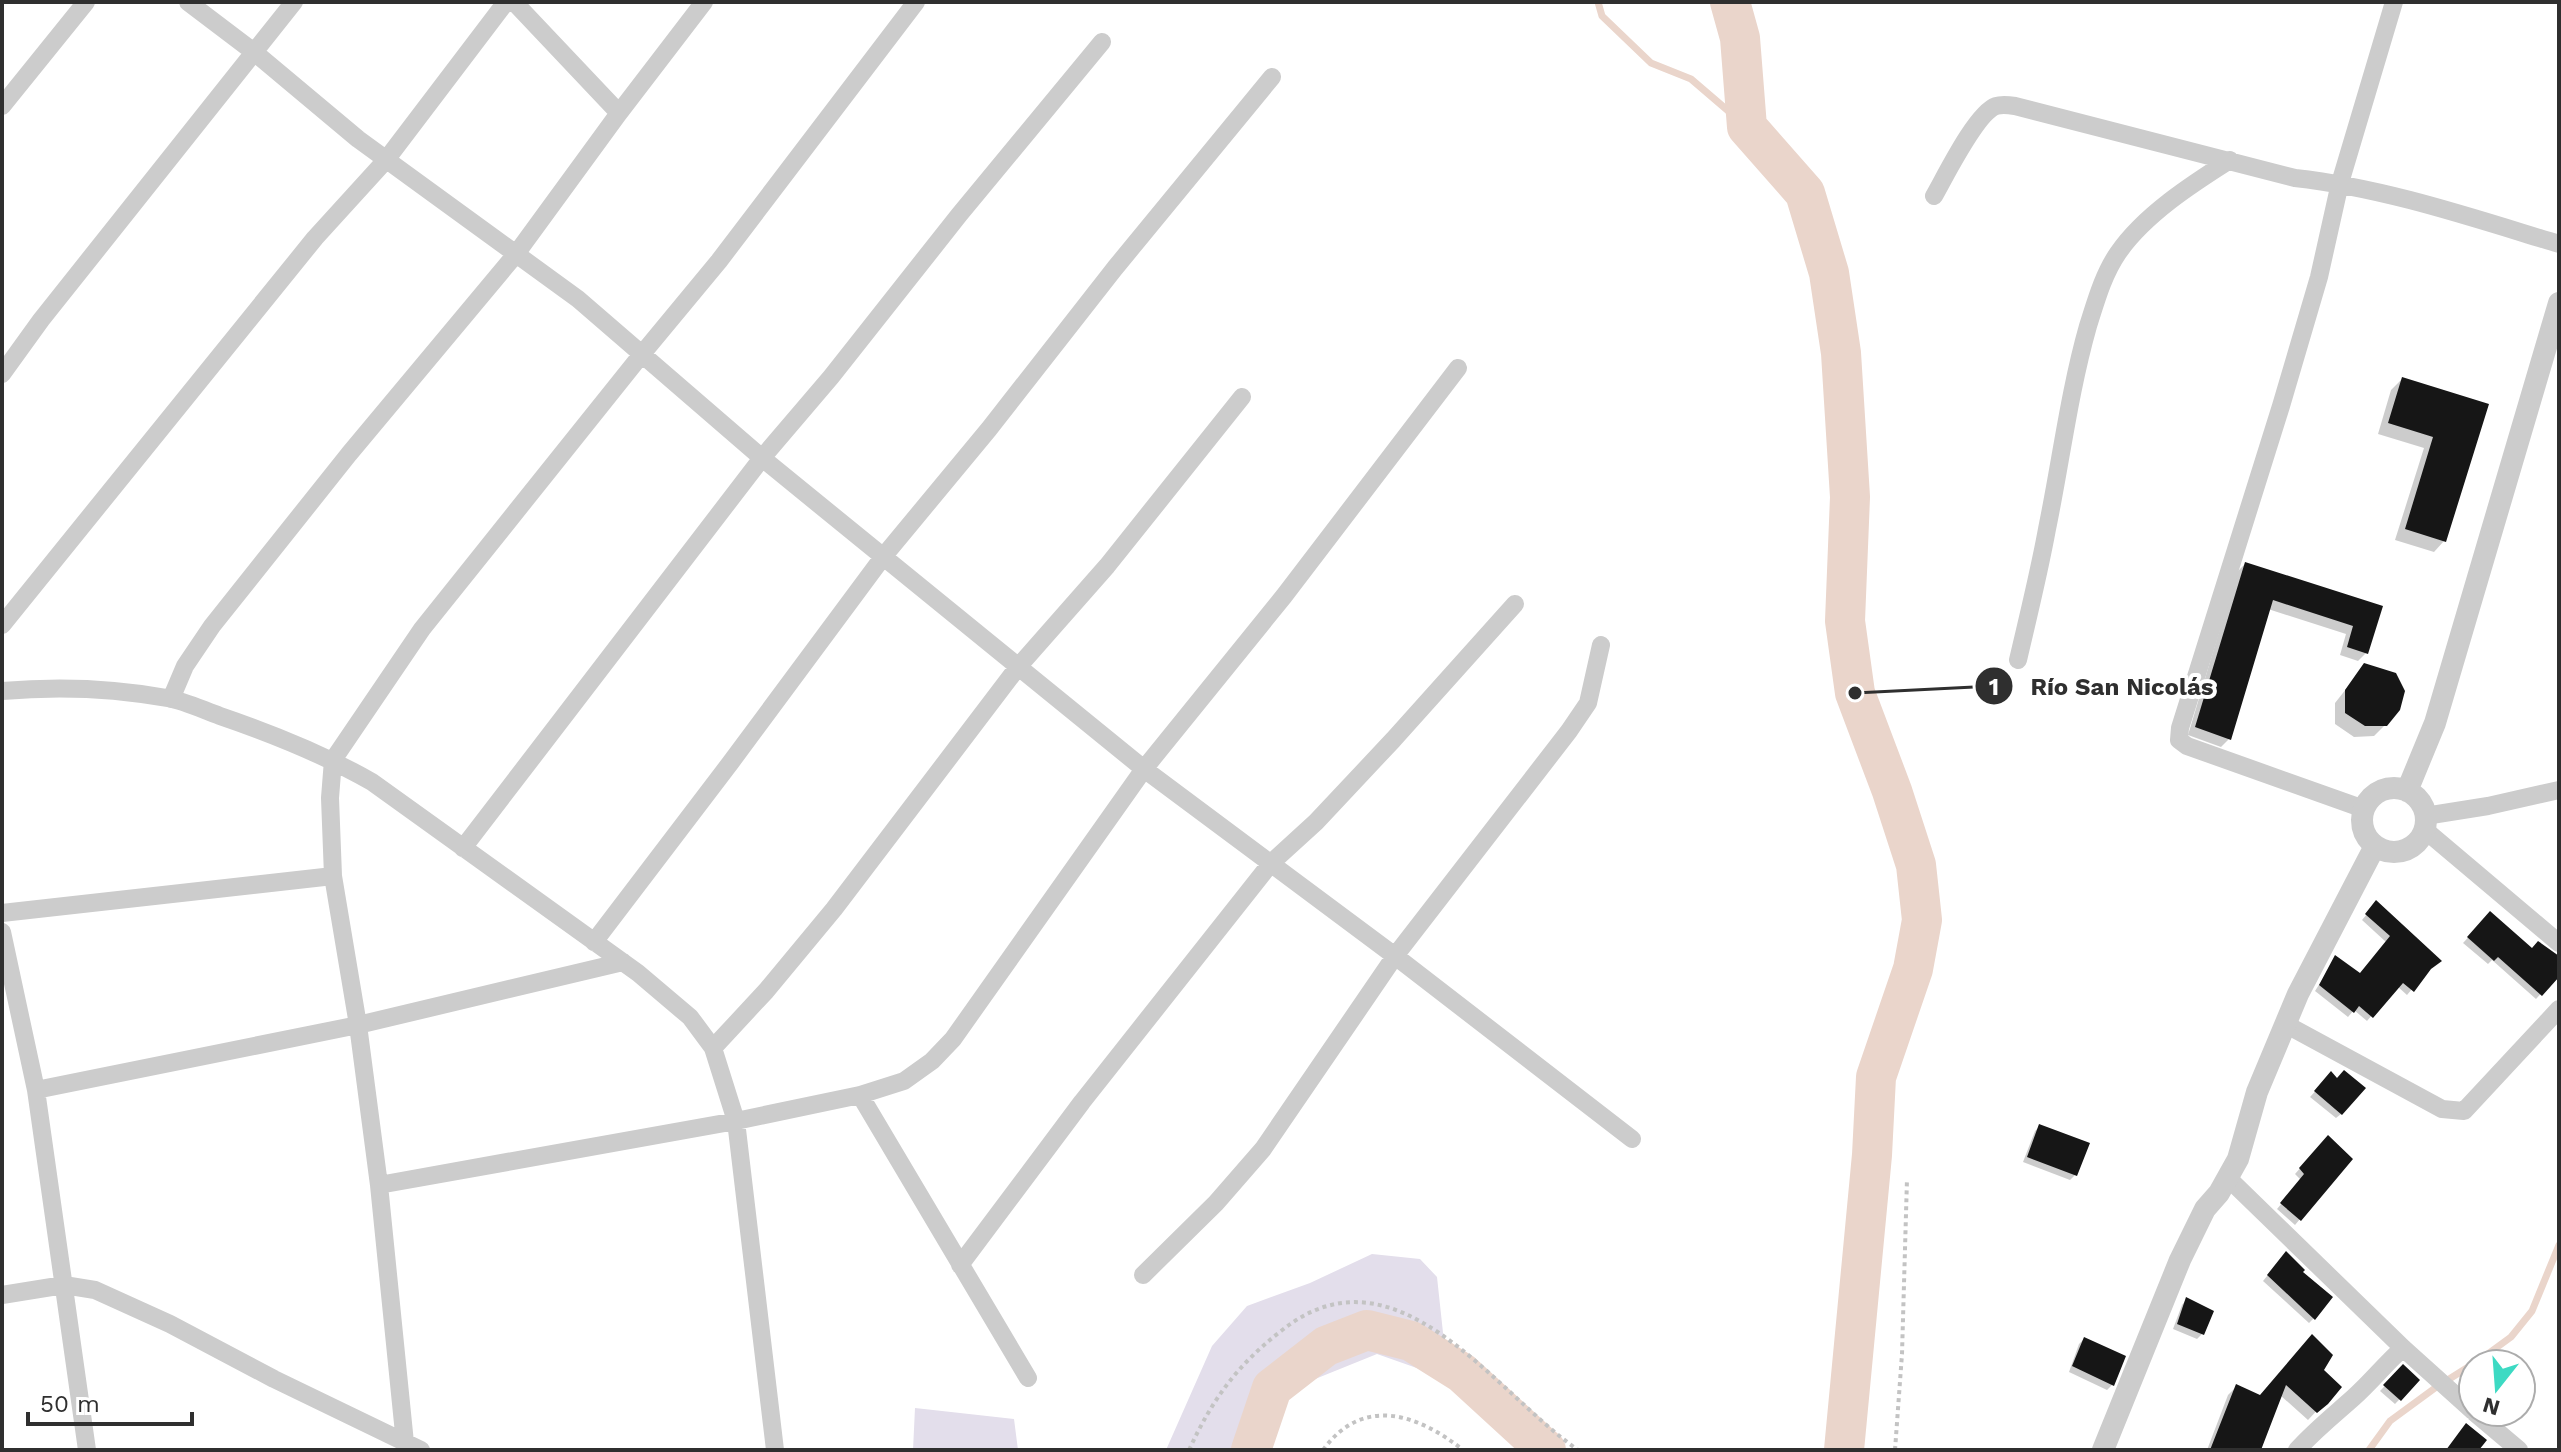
<svg xmlns="http://www.w3.org/2000/svg" width="2561" height="1452" font-family="'Work Sans',sans-serif">
<style>
.green{fill:#e3deeb}
.shadow{fill:#0003}
.lines{fill:none;stroke-linecap:round;stroke-linejoin:round}
.stream{stroke:#ead5cb;stroke-width:7}
.river{stroke:#ead5cb;stroke-width:40}
.building{fill:#161616}
.path{stroke:#c3c3c3;stroke-width:4;stroke-dasharray:4 4;stroke-linecap:butt}
.minor{stroke:#ccc;stroke-width:18}
.tertiary{stroke:#ccc;stroke-width:22}
.leader{fill:none;stroke:#2f2f2f;stroke-width:3}
.callout-dot{fill:#2f2f2f;stroke:#fff;stroke-width:3}
.mark-label{font-size:24px;text-anchor:middle;font-weight:bold;fill:#fff}
.callout-label{font-size:24px;text-anchor:middle;font-weight:bold;fill:#2f2f2f;stroke:#fff;stroke-width:8;stroke-linejoin:round;paint-order:stroke}
</style>
<rect width="100%" height="100%" fill="#fff"/>
<path class="green" d="M1372 1254 1420 1259 1437 1277 1448 1379 1377 1354 1263 1400 1250 1450H1166L1212 1346 1247 1306 1310 1283Z
M915 1408 1014 1419 1018 1450H913Z"/>
<path class="shadow" d="M2402 379 2486 405 2444 541 2434 552 2395 540 2424 448 2378 434 2391 390Z
M2245 564 2380 607 2366 653 2358 661 2340 655 2346 634 2268 609 2229 739 2221 747 2188 735 2237 572Z
M2365 665 2386 724 2374 736 2354 737 2335 724V703Z
M2372 908 2427 971 2407 995 2397 986 2367 1021 2354 1010 2348 1017 2315 991 2336 958 2359 975 2386 942 2362 920Z
M2490 914 2532 950 2559 959V974L2536 999 2492 960 2488 964 2463 943Z
M2331 1074 2341 1114 2336 1118 2310 1097Z
M2040 1126 2075 1175 2070 1180 2023 1162 2035 1131Z
M2323 1142 2350 1159 2295 1225 2277 1209 2301 1180 2295 1174Z
M2281 1259 2314 1318 2309 1323 2263 1281Z
M2186 1300 2202 1334 2197 1339 2173 1329 2182 1305Z
M2084 1339 2112 1385 2107 1390 2069 1372 2079 1344Z
M2304 1345 2322 1370 2339 1387 2308 1420 2280 1395 2259 1450H2207L2228 1395 2236 1387 2259 1397Z
M2403 1367 2418 1380 2395 1404 2380 1391Z"/>
<g class="lines">
<path class="stream" d="M1598 2 1602 16 1651 63 1691 79 1747 127
M2474 1364 2511 1337 2532 1311 2559 1245
M2369 1450 2390 1421 2435 1388 2473 1364"/>
<path class="river" d="M1730 2 1740 38 1747 127 1805 193 1829 273 1841 353 1850 497 1845 621 1855 693 1892 791 1916 865 1922 920 1913 969 1876 1077 1872 1155 1844 1450
M1251 1450 1272 1388 1326 1346 1367 1330 1411 1341 1462 1373 1546 1450"/>
</g>
<path class="building" d="M2402 377 2489 404 2446 542 2405 529 2433 437 2388 423Z
M2245 562 2383 606 2368 654 2347 647 2353 626 2273 600 2231 740 2195 727Z
M2364 663 2396 673 2405 691 2400 710 2387 726H2365L2345 713V690Z
M2376 900 2442 961 2431 969 2414 992 2403 983 2373 1018 2359 1006 2354 1013 2319 985 2335 955 2360 973 2390 936 2365 914Z
M2490 911 2532 948 2538 941 2559 956V977L2542 996 2498 957 2494 961 2467 937Z
M2344 1070 2366 1088 2342 1115 2314 1091 2331 1071 2337 1078Z
M2039 1124 2090 1143 2077 1176 2027 1157Z
M2328 1135 2353 1159 2301 1221 2280 1203 2304 1174 2299 1168Z
M2286 1251 2305 1270 2303 1272 2333 1297 2315 1320 2267 1275Z
M2186 1297 2214 1311 2204 1335 2177 1324Z
M2312 1334 2333 1355 2324 1370 2342 1387 2328 1404 2317 1413 2286 1385 2261 1450H2210L2236 1384 2260 1395Z
M2084 1337 2126 1356 2114 1386 2072 1366Z
M2403 1364 2420 1380 2401 1401 2383 1385Z
M2466 1423 2487 1440 2479 1450H2446Z"/>
<g class="lines">
<path class="path" d="M1189 1450C1212 1400 1237 1365 1281 1331 1395 1239 1493 1391 1578 1450
M1323 1450C1363 1395 1418 1414 1463 1450
M1895 1450 1902 1354 1907 1179"/>
<path class="minor" d="M188 2 254 52 358 139 578 299 762 458 1144 769 1395 956 1632 1139
M514 2 619 113
M2 106 86 2
M1934 196C1945 177 1976 113 1996 106 2002 104 2009 105 2015 106L2295 178C2385 188 2473 218 2559 244
M2 374 41 320 294 2
M2 625 315 238 386 160 506 2
M2018 660C2028 617 2039 573 2047 529 2061 461 2069 393 2088 326 2096 301 2103 275 2118 253 2144 215 2192 184 2230 160
M2 691C58 686 112 688 167 698 185 701 203 710 220 716 273 734 323 754 372 782L638 973 690 1017 713 1048 736 1121 775 1450
M171 699 185 666 212 626 349 454 516 254 619 113 704 2
M2364 809 2187 746 2179 740 2180 728 2281 406 2319 277 2340 183 2394 2
M2425 816 2488 806 2559 790
M2425 830 2559 943
M463 848 762 458 831 377 959 215 1102 42
M2 913 333 876
M2 932 36 1090 87 1450
M594 942 731 762 883 557 989 429 1115 268 1272 77
M2285 1024 2442 1109 2464 1111 2559 1009
M713 1048 766 991 834 909 1018 667 1107 566 1242 397
M36 1090 358 1025 623 962
M860 1095 1028 1378
M2228 1178 2403 1348 2473 1411
M379 1185 736 1121 860 1095 904 1081 932 1061 953 1039 1144 769 1284 596 1458 368
M960 1265 1082 1102 1271 863 1316 822 1393 740 1515 604
M1143 1275 1216 1203 1263 1149 1395 956 1569 731 1588 703 1601 645
M2 1295 64 1285 95 1290 170 1324 274 1379 421 1450
M2474 1412 2519 1450
M405 1443 379 1185 358 1025 333 876 330 798 333 760 422 629 642 354 719 261 916 2
M2297 1450C2315 1430 2334 1415 2353 1398 2371 1382 2385 1364 2403 1348"/>
<path class="tertiary" d="M2362 820a32 32 0 1 1 64 0a32 32 0 1 1-64 0Z
M2407 791 2435 723 2559 303
M2103 1450 2180 1260 2205 1209 2219 1193 2238 1159 2257 1092 2298 994 2375 846"/>
</g>
<path class="leader" d="M1855 693L1994 686"/>
<g class="callout-dot">
<circle cx="1855" cy="693" r="8"/>
<circle cx="1994" cy="686" r="20"/>
</g>
<g class="mark-label">
<text x="1994" y="695">1</text>
</g>
<g class="callout-label">
<text x="2122" y="695">Río San Nicolás</text>
</g>
<rect width="2561" height="1452" fill="none" stroke="#2f2f2f" stroke-width="8"/>
<g transform="translate(2497 1388) rotate(197)"><circle r="38" fill="#ffffff" stroke="#acacac" stroke-width="2"/>
<path d="M0-6L14 30L0 20L-14 30Z" fill="#3ddac3"/>
<text y="-12" font-size="22" font-weight="bold" text-anchor="middle" fill="#2f2f2f">N</text>
</g>
<path d="M28 1412v12h164v-12" fill="none" stroke="#2f2f2f" stroke-width="4"/>
<text x="40" y="1412" font-size="24" fill="#2f2f2f" stroke="#ffffff" stroke-width="6" paint-order="stroke">50 m</text>
</svg>
